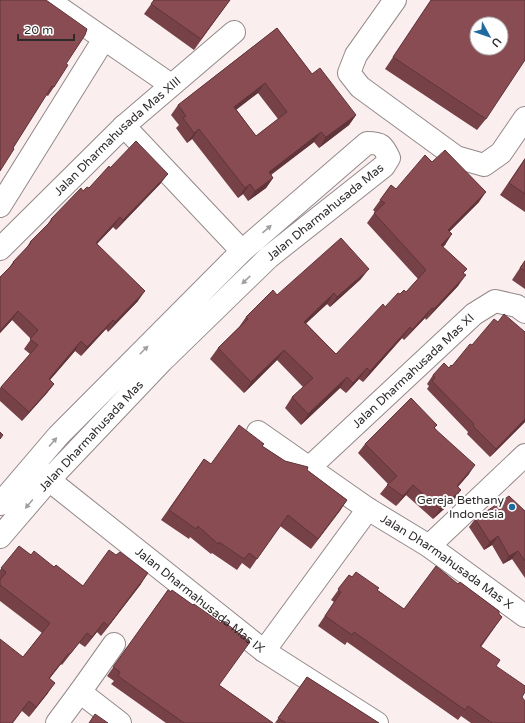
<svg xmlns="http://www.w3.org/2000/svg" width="525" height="723" font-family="'Varela Round',sans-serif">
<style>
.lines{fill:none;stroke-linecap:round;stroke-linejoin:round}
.minor-casing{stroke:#94898a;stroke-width:24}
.minor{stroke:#fff;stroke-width:22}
.wall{fill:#764147;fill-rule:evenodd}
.shaded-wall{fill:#60353a}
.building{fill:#894c53;stroke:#60353a;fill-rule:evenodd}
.oneway{fill:#a19f9f}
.poi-dot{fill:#206b9e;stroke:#fff;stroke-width:1.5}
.labels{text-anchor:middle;stroke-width:4;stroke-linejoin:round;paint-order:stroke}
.street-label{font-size:12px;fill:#2e2a2a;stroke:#fff}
.poi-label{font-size:12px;fill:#2e2a2a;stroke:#fff;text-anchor:end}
</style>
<rect width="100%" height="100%" fill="#faeeef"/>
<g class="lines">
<defs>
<g id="minor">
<path d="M48 0 171 85"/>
<path d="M395 0 356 55 349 73 360 87 456 157 484 165 501 153 525 118"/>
<path d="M124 126 242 251"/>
<path d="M0 206 104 39"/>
<path id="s1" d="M0 249 124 126 234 32"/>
<path id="s2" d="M258 432 368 509 429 546 525 616"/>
<path id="s3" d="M310 467 474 314 495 301 517 306 525 312"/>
<path id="s4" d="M39 470 49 480 264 651 377 723"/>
<path d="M0 504 58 436 242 251 367 143C381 143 383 145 389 158L384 166 269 257 162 361 49 480 0 537"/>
<path d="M429 546 525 455"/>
<path d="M264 651 368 509"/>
<path d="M80 692 120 723"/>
<path d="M57 723 80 692 114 644"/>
</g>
</defs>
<use href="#minor" class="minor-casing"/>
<use href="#minor" class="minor"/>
</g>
<path class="wall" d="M0 0 66 64 54 87 48 96 46 95 13 148Z
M154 0H230L194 50 144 14Z
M431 0 486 119 477 130 385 69Z
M277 28 312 74 356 115 349 125 319 148 314 142 271 175 273 178 266 188 248 201 243 194 238 198 192 139 187 143 176 128 179 125 171 115 178 105ZM258 93 278 119 256 136 236 109Z
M525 158V212L500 195Z
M110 168 161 183 116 230 113 227 97 244 138 301 108 332 106 329 81 356 75 351 50 380 54 384 47 393 22 421 0 401V388L30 354 24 349 31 339 12 320 0 333V277L8 269 13 262 25 250 30 242 47 225 51 219 83 191 89 188Z
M391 185 396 189 479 202 450 231 445 245 443 247 467 269 463 273 458 286 426 320 425 318 404 340 402 338 363 382 359 379 346 393 340 388 301 425 285 408 292 397 303 387 277 360 244 393 210 359 218 348 239 327 246 317 277 295 361 279 330 307 327 304 306 323 336 354 385 307 400 294 406 292 418 279 367 223 375 212 373 210Z
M525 260V289L512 280Z
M498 322 525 332V422L490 457 467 434 468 432 427 389 429 386 427 384 433 375 449 368 452 366 472 345Z
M435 428 469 474 458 487 454 500 433 519 406 495 396 506 380 494 388 484 358 453 365 444Z
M262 446 285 461 307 470 347 500 311 549 280 526 250 569 242 563 237 570 212 553 211 554 190 537 189 539 161 520 204 459 211 464Z
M525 511V578L512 559 503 564 492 545 484 550 469 527 475 519Z
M19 546 31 555 54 567 83 586 141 584 101 636 97 632 85 647 79 643 62 665 61 664 50 678 48 693 29 717 22 711 23 657 42 633 0 601V570Z
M349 575 352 577 377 590 404 609 499 614 502 617 481 647 496 666 522 697 525 723H471L461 716 458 720 347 642 345 645 318 626 334 602 331 600Z
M168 590 219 685 273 723H166L111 684 114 681 107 676Z
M307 677 379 723H275Z"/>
<path class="shaded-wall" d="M265 83 258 93 227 117 234 107Z
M356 115 349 125 319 148 326 137Z
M199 129 192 139 187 143 194 133Z
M321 132 314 142 261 182 269 172Z
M168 174 161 183 116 230 123 220Z
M273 178 266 188 248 201 255 191Z
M250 184 243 194 238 198 245 188Z
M486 192 479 202 441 240 448 230Z
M120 217 113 227 89 252 96 243Z
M452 234 445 245 433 255 441 245Z
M369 269 361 279 330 307 337 297Z
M466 275 458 286 426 320 434 309Z
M145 291 138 301 108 332 115 322Z
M334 293 327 304 297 332 304 322Z
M432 308 425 318 404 340 412 330Z
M18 311 12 320 0 333V331Z
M113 320 106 329 81 356 87 347Z
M410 327 402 338 363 382 370 371Z
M81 341 75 351 42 389 49 379Z
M284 350 277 360 244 393 251 382Z
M367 368 359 379 346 393 353 383Z
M347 377 340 388 301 425 308 414Z
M54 384 47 393 22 421 29 412Z
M525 419V422L490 457 496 449Z
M475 465 469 474 450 495 457 486Z
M413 485 406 495 396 506 403 496Z
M461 490 454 500 433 519 440 509Z
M347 500 340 511 311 549 318 539Z
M498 536 492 545 484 550 490 542Z
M518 551 512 559 503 564 509 556Z
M148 573 141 584 101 636 108 626Z
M104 622 97 632 85 647 92 637Z
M68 654 61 664 42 688 49 678Z
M55 683 48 693 29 717 36 707Z
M29 701 13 723H12Z"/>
<path class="building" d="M0 0H46L87 29 85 35 66 64 68 65 54 87 52 86 13 148 14 149 0 171Z
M154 0H230L201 39 151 4Z
M431 0H525V60L486 119 393 57ZM477 24H501V48H477Z
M277 28 312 74 320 68 356 115 326 137 321 132 269 172 273 178 255 191 250 184 245 188 199 129 194 133 183 118 186 116 178 105ZM265 83 287 112 256 136 234 107Z
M136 141 168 174 123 220 120 217 96 243 145 291 115 322 113 320 87 347 81 341 49 379 54 384 29 412 1 387 38 345 30 339 38 330 18 311 0 331V277L14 263 13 262 31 243 30 242 52 220 51 219 81 188 83 191 87 187 89 188 109 166 110 168Z
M445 150 486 192 448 230 452 234 441 245 467 269 463 273 466 275 434 309 432 308 412 330 410 327 370 371 367 368 353 383 347 377 308 414 292 397 313 378 284 350 251 382 218 348 248 319 246 317 273 290 277 295 341 238 369 269 337 297 334 293 304 322 336 354 383 304 385 307 398 293 400 294 404 290 406 292 426 270 374 213 385 203 380 200 391 185 396 189 425 155 432 162Z
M525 159V194L509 183Z
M525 261V271L520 268Z
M504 314 525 332V419L496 449 473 426 474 424 432 381 435 378 433 375 444 363 449 368 451 365 452 366 470 344 472 345 494 319 498 322Z
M411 398 437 425 434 428 475 465 457 486 461 490 440 509 413 485 403 496 387 485 397 476 365 444Z
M239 425 264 444 262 446 285 461 308 467 307 470 347 500 318 539 288 515 257 559 249 553 244 559 219 542 218 544 198 526 196 529 169 510 204 459 211 464Z
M0 432 3 435 0 439Z
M509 496 525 511V561L518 551 509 556 498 536 490 542 475 519Z
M19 546 31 555 34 551 54 567 56 565 83 586 109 550 116 555 120 552 148 573 108 626 104 622 92 637 87 633 70 654H68L49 678 55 683 36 707 29 701 12 723H0V639L23 657 50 623 0 585V580L6 572 1 568Z
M436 566 458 584 460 582 499 611V614L502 617 480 646 500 660 496 666 525 686V692L522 697 525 701V723H492L468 706 465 710 354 632 352 635 325 616 341 592 338 589 349 575 352 577 356 572 379 588 377 590 404 609Z
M168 590 171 592 172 590 193 605 194 604 221 623 223 621 250 642 219 685 273 723H184L118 676 120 672 113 667Z
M307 677 379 723H286L278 718Z
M95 714 108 723H89Z"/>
<defs><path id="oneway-solid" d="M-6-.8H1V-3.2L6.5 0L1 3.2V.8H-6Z"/></defs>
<g class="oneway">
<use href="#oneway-solid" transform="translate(267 229) rotate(-41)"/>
<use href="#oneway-solid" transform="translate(246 280) rotate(136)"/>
<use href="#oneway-solid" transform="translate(144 350) rotate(-45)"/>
<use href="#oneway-solid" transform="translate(53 442) rotate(-49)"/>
<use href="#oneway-solid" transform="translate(29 504) rotate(130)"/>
</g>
<circle class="poi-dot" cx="512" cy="507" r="4"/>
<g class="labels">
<g class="street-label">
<text dy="4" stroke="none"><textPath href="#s1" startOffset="163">Jalan Dharmahusada Mas XIII</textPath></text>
<text transform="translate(325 212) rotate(-39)" y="4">Jalan Dharmahusada Mas</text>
<text dy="4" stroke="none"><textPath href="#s3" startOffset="141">Jalan Dharmahusada Mas XI</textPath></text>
<text transform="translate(91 436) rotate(-47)" y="4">Jalan Dharmahusada Mas</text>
<text dy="4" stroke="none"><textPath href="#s2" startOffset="229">Jalan Dharmahusada Mas X</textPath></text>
<text dy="4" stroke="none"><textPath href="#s4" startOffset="207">Jalan Dharmahusada Mas IX</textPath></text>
</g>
<g class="poi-label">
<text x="504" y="504">Gereja Bethany<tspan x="504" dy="14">Indonesia</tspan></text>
</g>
</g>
<g transform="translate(489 36) rotate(130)"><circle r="19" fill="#ffffff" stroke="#abaaaa"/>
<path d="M0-3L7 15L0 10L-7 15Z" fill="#206b9e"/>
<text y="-6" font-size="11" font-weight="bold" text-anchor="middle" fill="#2e2a2a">U</text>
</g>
<path d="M18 34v6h56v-6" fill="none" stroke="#2e2a2a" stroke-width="2"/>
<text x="24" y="34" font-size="12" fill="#2e2a2a" stroke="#ffffff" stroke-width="3" paint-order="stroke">20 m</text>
</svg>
